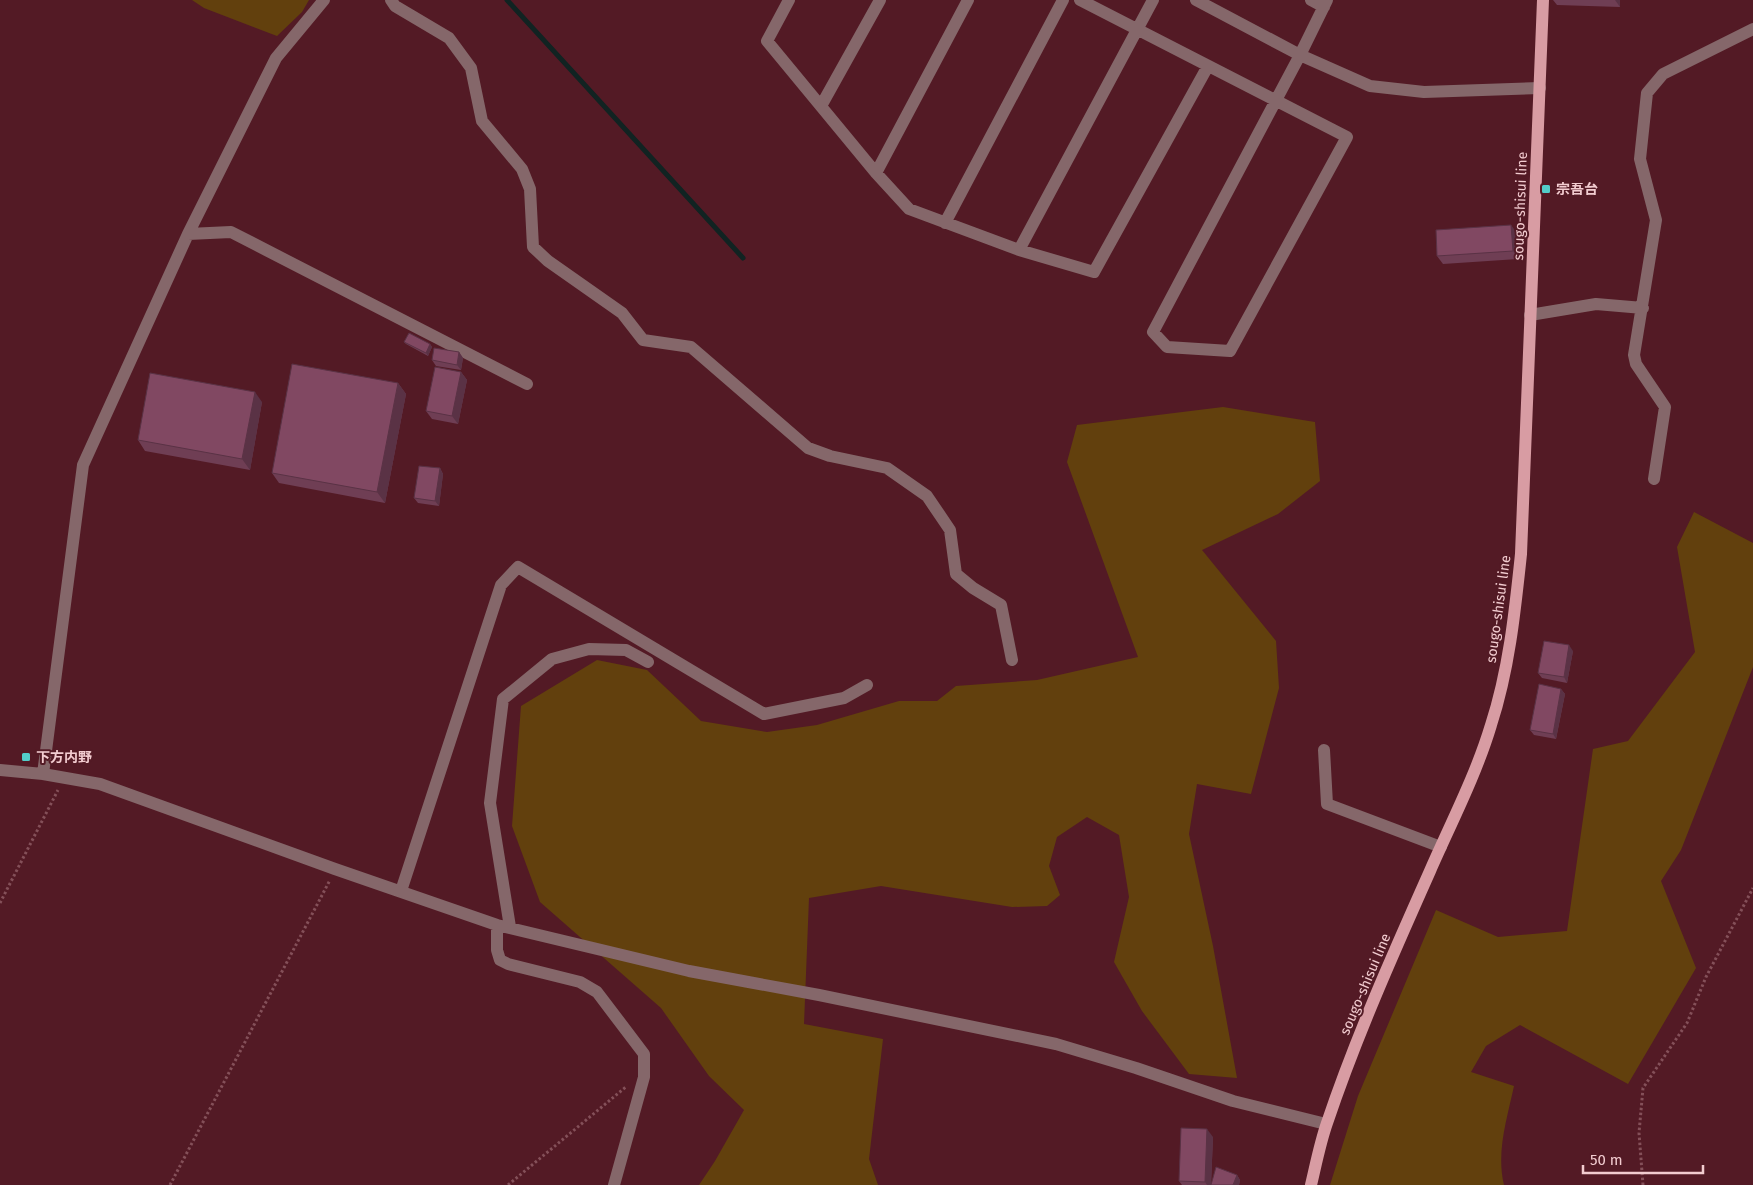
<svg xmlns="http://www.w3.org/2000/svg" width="1753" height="1185" font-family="'Fira Sans','Noto Sans JP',sans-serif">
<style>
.green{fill:#62400d}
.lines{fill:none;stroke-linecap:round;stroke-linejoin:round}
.stream{stroke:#112322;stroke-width:5}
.path{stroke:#845059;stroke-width:3;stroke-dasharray:2.5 2.5;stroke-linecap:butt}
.minor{stroke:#85676a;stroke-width:12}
.major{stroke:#d89ca3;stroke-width:12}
.wall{fill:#6f3e54}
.shaded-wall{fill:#5a3245}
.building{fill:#814862;stroke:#5a3245}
.poi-dot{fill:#53cdc9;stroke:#531a25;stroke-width:2}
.labels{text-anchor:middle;stroke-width:4;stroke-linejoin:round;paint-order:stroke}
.poi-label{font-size:14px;font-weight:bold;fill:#f2ccd0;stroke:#531a25;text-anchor:start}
.street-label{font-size:14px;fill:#f2ccd0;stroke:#531a25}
</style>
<rect width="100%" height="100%" fill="#531a25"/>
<path class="green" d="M192 0H309L302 12 277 36 204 8Z
M1223 407 1315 422 1320 481 1278 514 1202 550 1276 641 1279 688 1251 794 1197 784 1189 834 1213 946 1237 1078 1189 1074 1142 1011 1114 962 1129 897 1119 835 1087 817 1057 837 1049 866 1060 895 1047 906 1012 907 881 886 809 898 804 1024 883 1039 869 1159 878 1185H699L715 1161 744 1110 709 1076 661 1008 540 902 512 826 521 706 597 660 647 670 701 721 767 732 817 725 899 701H937L956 686 1037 680 1138 657 1067 462 1077 425Z
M1694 512 1753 543V667L1681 850 1661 881 1696 968 1628 1084 1520 1025 1486 1046 1471 1072 1514 1086C1507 1119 1496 1152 1504 1185H1330L1358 1096 1436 910 1498 937 1567 931 1593 749 1628 741 1695 652 1677 547Z"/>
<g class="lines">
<path class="stream" d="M507 0 743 258"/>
<path class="path" d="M0 903 58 790
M170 1185 330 880
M508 1185 627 1086
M1643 1185 1639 1133 1643 1088 1687 1023 1706 977 1753 888"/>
<path class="minor" d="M391 0 395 6 449 38 471 68 482 121 522 169 530 189 533 247 548 261 622 313 643 340 691 347 808 448 830 456 887 468 927 496 950 530 956 574 973 588 1001 605 1012 660
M789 0 767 41 876 173 909 209 1019 250 1094 272 1208 66
M1080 0 1347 137 1230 351 1167 347 1153 332 1300 55 1327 0
M1196 0 1300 55 1370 86 1424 92 1540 88
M1311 0 1324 7
M821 106 880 0
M876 173 968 0
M945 223 1063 0
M188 234 231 232 527 384
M1019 250 1153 0
M1530 315 1596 304 1643 308
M1654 479 1665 407 1636 364 1634 355 1656 220 1640 159 1647 93 1663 74 1753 29
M1324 750 1327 804 1441 847
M0 770 43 774 100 784 335 869 497 925 689 971 819 995 1056 1044 1136 1068 1233 1101 1326 1124
M43 774 83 465 188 234 276 58 324 0
M401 891 501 585 518 567 764 714 844 698 867 685
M497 925V950L500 960 508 964 580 982 597 992 644 1054V1077L614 1185
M510 927 490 803 503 699 552 659 589 649 626 650 648 662"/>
<path class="major" d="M1311 1185C1316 1164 1320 1143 1327 1123 1356 1037 1393 954 1430 871 1451 823 1476 775 1491 725 1509 670 1515 611 1521 554L1543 0"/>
</g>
<path class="wall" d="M1553 0H1620V7L1557 5Z
M1517 233 1518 259 1443 264 1437 256Z
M404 342 430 344 432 347 428 356 406 344Z
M459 352 463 358 461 370 436 366 432 360Z
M461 372 467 380 458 424 432 419 426 411Z
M398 383 406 394 385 503 279 483 272 473Z
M262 402 250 470 145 451 138 440Z
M440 468 443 474 439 506 418 503 414 498Z
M1573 651 1567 683 1542 678 1538 673Z
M1561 689 1565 694 1556 739 1534 735 1530 730Z
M1213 1137 1211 1184 1237 1175 1240 1180 1239 1185H1182L1179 1181Z"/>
<path class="shaded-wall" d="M1615 0H1620V7Z
M1511 225 1517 233 1518 259 1513 251Z
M430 344 432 347 428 356 426 353Z
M459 352 463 358 461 370 457 365Z
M461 372 467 380 458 424 452 416Z
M398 383 406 394 385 503 377 492Z
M255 392 262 402 250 470 242 459Z
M440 468 443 474 439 506 435 501Z
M1569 645 1573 651 1567 683 1564 677Z
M1561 689 1565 694 1556 739 1553 734Z
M1207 1129 1213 1137 1211 1185H1207L1205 1182Z
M1237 1175 1240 1180 1239 1185H1233Z"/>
<path class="building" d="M1511 225 1513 251 1437 256 1436 230Z
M409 333 430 344 426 353 404 342Z
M434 348 459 352 457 365 432 360Z
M292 364 398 383 377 492 272 473Z
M435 367 461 372 452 416 426 411Z
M150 373 255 392 242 459 138 440Z
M419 466 440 468 435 501 414 498Z
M1544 641 1569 645 1564 677 1538 673Z
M1539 684 1561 689 1553 734 1530 730Z
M1181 1128 1207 1129 1205 1182 1179 1181Z
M1216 1167 1237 1175 1233 1185H1211Z"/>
<g class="poi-dot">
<rect x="1541" y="184" width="10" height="10" rx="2.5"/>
<rect x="21" y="752" width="10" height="10" rx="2.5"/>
</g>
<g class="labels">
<g class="poi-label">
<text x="1556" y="194">宗吾台</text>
<text x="36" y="762">下方内野</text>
</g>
<g class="street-label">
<text transform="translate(1520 206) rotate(-88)" y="5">sougo-shisui line</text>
<text transform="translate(1498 609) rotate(-82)" y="5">sougo-shisui line</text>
<text transform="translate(1365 984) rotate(-67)" y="5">sougo-shisui line</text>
</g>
</g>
<path d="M1583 1165v8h120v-8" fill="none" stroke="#f2ccd0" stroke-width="2.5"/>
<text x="1590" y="1165" font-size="15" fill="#f2ccd0" stroke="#531a25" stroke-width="4" paint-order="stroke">50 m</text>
</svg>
